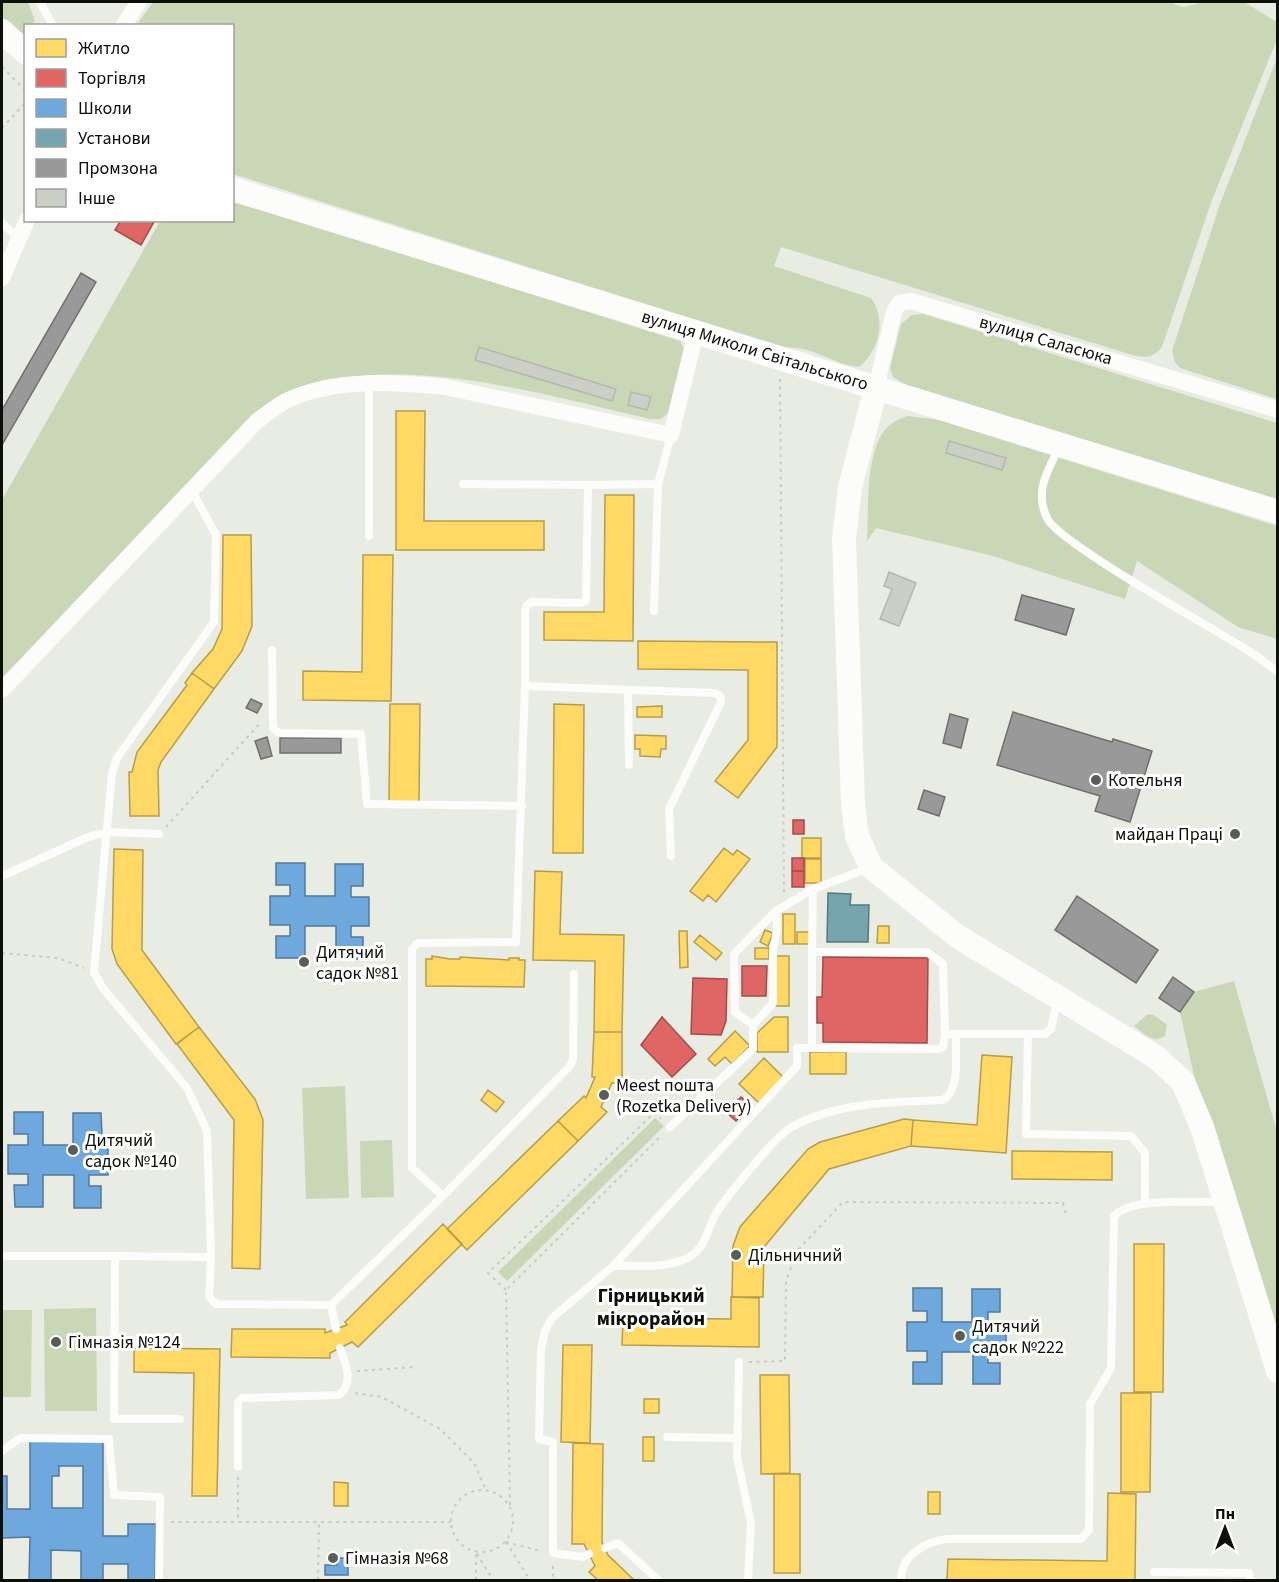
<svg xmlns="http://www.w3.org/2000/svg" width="1279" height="1582" font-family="'Source Sans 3',sans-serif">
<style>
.green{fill:#cad7b7}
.homes{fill:#ffd966;stroke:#b69d4a;stroke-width:1.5}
.shops{fill:#e06666;stroke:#a14c4a;stroke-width:1.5}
.schools{fill:#6fa8dc;stroke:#527a9d;stroke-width:1.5;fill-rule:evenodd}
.public{fill:#76a5af;stroke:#56787d;stroke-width:1.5}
.industry{fill:#999;stroke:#6f706e;stroke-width:1.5}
.building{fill:#cbcfc6;stroke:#b4b7af;stroke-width:1.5}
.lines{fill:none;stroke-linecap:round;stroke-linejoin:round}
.path{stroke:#c9cac6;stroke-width:2;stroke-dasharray:3 4.5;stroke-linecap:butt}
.lane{stroke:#fcfcfb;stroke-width:8}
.street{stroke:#fcfcfb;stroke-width:16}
.secondary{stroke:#fcfcfb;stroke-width:24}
.poi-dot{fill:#5a5d55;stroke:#fff;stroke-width:2}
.labels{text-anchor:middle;stroke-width:6;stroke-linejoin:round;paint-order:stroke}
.street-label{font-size:18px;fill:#0d1009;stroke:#fff}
.poi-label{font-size:18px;fill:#0d1009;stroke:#fff;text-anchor:start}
.neighbourhood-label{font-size:20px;font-weight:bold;fill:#0d1009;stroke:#fff}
</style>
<rect width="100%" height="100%" fill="#e8ece2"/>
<path class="green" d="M2 2H28L35 21 30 25 26 26 25 31 21 36 2 17Z
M153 2H1169L1183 7 1204 2H1244L1277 22 1278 37 1212 200 1162 347C1153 357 1148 358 1136 356L781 247 774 266 871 298C887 320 879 351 859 367 831 364 815 346 782 347L233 174 232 26H136Z
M1277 58 1278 399H1277L1180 368 1175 362 1172 351 1220 204Z
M233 200 680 341 685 351 668 413 661 419H650C536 393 395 349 282 394L2 679V500L160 221 232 220Z
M923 314 1277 423V499L904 384 893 377 890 368 901 324 912 315Z
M908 416 939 420 1277 526V639L1238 627 1137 561 1125 599 993 556 876 528 867 541C869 510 864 444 891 424 896 420 903 418 908 416Z
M1234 981 1277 1132V1333L1214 1126 1195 1080 1180 1012 1194 992Z
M1148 1014 1154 1015 1167 1025 1165 1036C1153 1044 1144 1034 1134 1026Z
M345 1086 349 1198 306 1199 302 1088Z
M655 1118 664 1126 507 1281 498 1272Z
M392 1140 394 1197 361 1198 360 1141Z
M96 1308 97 1411H45L44 1309Z
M2 1310H32L31 1397H2Z"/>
<path class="homes" d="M396 411H425L424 521H544V550H396Z
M605 495H634L633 641 544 640V612H604Z
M223 535H251L252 626 242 651 214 689 192 673 213 649 222 629Z
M363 555H393L391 701 303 700V671L362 672Z
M638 641 777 642V747L738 798 715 781 748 740V670L638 669Z
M192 673 214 689 161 762 158 770 159 816H130L129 772H132L137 752 187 685 185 683Z
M390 704H420L419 803H389Z
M554 704 584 705 583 853H553Z
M662 706V717H637V707Z
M635 735 666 736V749H661L660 757 640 756V749H635Z
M802 838H821V858H802Z
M724 848 733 855 737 850 750 859 716 902 708 895 703 901 690 891Z
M114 849 143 850 142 950 199 1027 176 1044 117 964 112 949Z
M805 859H821V883H805Z
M535 871 562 872 560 934 624 935 622 1032H594L595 961 533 960Z
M783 914H795V944H783Z
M878 926H889V943H877Z
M765 930 773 933 768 946 760 942Z
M679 931H687L688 967 680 968Z
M797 932H811V944H797Z
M700 935 722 953 716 960 694 942Z
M755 948H769V959H755Z
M432 956 450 959H460V957L509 960V958H519V960H525L524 987 426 986V959H432Z
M776 956H789V1006H776Z
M774 1017H788V1052H757V1033Z
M199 1027 255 1099 263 1120 260 1269 232 1268 234 1120 177 1044Z
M735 1031 750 1046 732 1064 725 1057 715 1066 708 1059Z
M594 1032H622V1083H612L601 1107 607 1112 578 1141 558 1121 584 1096 586 1098 595 1077H592Z
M810 1052H846V1074H810Z
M982 1055 1012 1057 1006 1153 911 1146 913 1120 977 1125Z
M764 1058 784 1078 759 1103 739 1084Z
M488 1090 504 1102 496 1112 481 1100Z
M904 1119 913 1120 911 1146 829 1169 764 1247 763 1297H732L733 1246 740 1227 808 1149 820 1142Z
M558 1121 578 1141 467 1250 447 1229Z
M1012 1151 1112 1152V1180L1012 1179Z
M443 1224 462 1244 358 1347 352 1342 330 1353V1358L231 1357 232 1329H325V1333L347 1325 345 1322Z
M1134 1244H1164L1163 1392H1134Z
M731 1297 759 1298V1347L622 1345 623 1318 731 1319Z
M563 1345H592L590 1443 561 1442Z
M134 1348 220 1349 217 1496H192L194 1373 134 1372Z
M760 1375H789L790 1473 761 1474Z
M1121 1393H1151L1150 1492H1121Z
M644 1399H659V1413H644Z
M643 1437H654V1461H643Z
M573 1443 603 1444 602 1542 608 1555 634 1580H598L589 1572 595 1566 584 1544H572Z
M774 1474H800V1573H774Z
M334 1482 348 1483V1506H334Z
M928 1492H940V1514H928Z
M1108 1493 1136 1494 1135 1580H947L948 1559 1107 1561Z"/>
<path class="shops" d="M121 220H155L141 245 115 230Z
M793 820H804V834H793Z
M792 858H804V871H792Z
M792 871H804V887H792Z
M823 957 928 958 927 1043 823 1042V1023H817V997H822Z
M742 966H767L766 996H742Z
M693 978 727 979 726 1021 721 1035 691 1034Z
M662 1017 696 1054 672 1077 641 1045Z
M741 1097 751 1105 736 1121 726 1112Z"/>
<path class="schools" d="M276 863H305V896H335V864H363V886H351V897H369V926H351V937H363V959H336V926H305V958H276V936H290V925H270V896H290V885H276Z
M14 1112H43V1145H73V1113H101L102 1135H89V1146H108V1175H89V1186H101V1208H74V1175H43V1207H15L14 1185H28V1174H8V1145H28V1134H14Z
M913 1288H942V1322H972V1289H1000V1312H988V1323H1006V1351H988V1363H1000V1384H973V1352H942V1384H913V1362H927V1351H907V1322H927V1311H913Z
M30 1438 103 1439V1536H128V1524H156L155 1580H128V1564H103V1580H81V1551L51 1550V1580H29L30 1537 2 1538V1476H7V1509H30ZM59 1466H83V1508H52V1476H59Z
M338 1558H348V1575H325V1565H337Z"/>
<path class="public" d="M828 893 851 894 850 905H869L868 942H827Z"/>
<path class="industry" d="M81 273 96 282 2 445V410Z
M1022 595 1074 609 1066 635 1015 620Z
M251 699 262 704 257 713 246 708Z
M1013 712 1112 742 1113 739 1152 751 1130 822 1095 811 1100 796 997 765Z
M950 714 968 719 961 748 943 743Z
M267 737 272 756 261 759 255 741Z
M280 738H341V753H280Z
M924 790 945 797 939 816 918 809Z
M1077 896 1158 950 1136 983 1055 930Z
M1173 977 1194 992 1180 1012 1159 998Z"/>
<path class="building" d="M479 347 616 389 612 401 475 360Z
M631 392 651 397 647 410 628 405Z
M949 441 1006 458 1002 470 946 453Z
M889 572 916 583 899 626 880 619 892 589 884 586Z"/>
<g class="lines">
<path class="path" d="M2 67 26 91
M2 128 26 102
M780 379 784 892
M166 827 261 722
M2 953 58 958 84 968
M506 1290 488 1273 654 1113 661 1119
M749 1362 785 1361 786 1280 799 1249 843 1202 1063 1203 1066 1214
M357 1371 415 1367
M355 1393 382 1397 440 1429 474 1463 486 1490
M238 1477V1522
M451 1521a31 31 0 1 1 62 0a31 31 0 1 1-62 0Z
M510 1505 506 1290 662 1135
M171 1522H451
M506 1542 541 1551
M506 1542 530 1580
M553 1566V1580
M318 1580 319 1522
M476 1580V1552L493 1580"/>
<path class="lane" d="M40 2 53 26
M2 223 19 239
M1060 446C1048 470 1034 491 1047 518 1057 542 1213 628 1244 648 1256 655 1267 664 1278 672
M463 484 588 485
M192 491 216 535 214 622 117 758 112 773 94 972 102 987 187 1088 207 1131 211 1257
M369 536V383
M654 611 658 484
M272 650 273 728 279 733 361 734 367 804 522 806
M525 686 715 693 720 696 721 702 669 809 671 856
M628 690 629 765
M2 876 88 837 108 832 159 834
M812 952 813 889 869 868
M753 1025 735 1012 734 954 776 911 813 889
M945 1034 943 964 927 952H812V1048L938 1049 943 1047 945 1034H1045L1051 1029 1057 1000
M1028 1034 1026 1134 1131 1136 1145 1153V1203
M670 1127 753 1049V1025L773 1003V951L777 930 776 911
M443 1196 412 1168V949L418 943 516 942 525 686V611L527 605 532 602 580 603 586 601 588 485 658 484 671 435
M2 1256H115L114 1419H180
M115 1256 211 1257 209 1297 216 1304 331 1305 443 1196 570 1066 573 1059 574 974
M613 1266C636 1265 669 1269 689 1257 707 1247 707 1228 717 1212 728 1195 776 1135 792 1127 837 1102 894 1102 943 1100 961 1090 955 1052 956 1034
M331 1305 336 1329
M739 1362 737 1457 751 1523 748 1580
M667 1437 738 1438
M2 1451 20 1438 109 1439 114 1495 160 1497 159 1580
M238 1467V1402L242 1398 339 1395C355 1383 345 1362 340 1348
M605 1548 618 1543 658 1580
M589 1554 583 1557 553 1553V1442L539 1439 541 1349 545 1331 552 1318 613 1266 797 1066V1048H812
M1154 1572 1249 1573 1250 1580
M901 1580C901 1555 925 1542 947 1539H1081L1089 1530 1090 1404 1111 1368 1114 1216C1135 1196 1193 1203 1222 1202"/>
<path class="street" d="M123 26 139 2
M2 278 27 220
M876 388 894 312 899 303 911 301 1278 410
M2 690 257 421C267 414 277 405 288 400 336 378 393 382 445 387L671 435 696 332"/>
<path class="secondary" d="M2 31 26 53
M232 189 1278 512
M876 388 850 487 844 539 853 804 857 836 871 867 957 936 1156 1057 1183 1082 1202 1127 1278 1371"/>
</g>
<g class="poi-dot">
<circle cx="1096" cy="780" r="6"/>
<circle cx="1235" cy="834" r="6"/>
<circle cx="304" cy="962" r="6"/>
<circle cx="604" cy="1095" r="6"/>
<circle cx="73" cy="1150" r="6"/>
<circle cx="736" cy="1255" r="6"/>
<circle cx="960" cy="1336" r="6"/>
<circle cx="56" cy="1342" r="6"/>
<circle cx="333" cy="1558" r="6"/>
</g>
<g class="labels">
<g class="street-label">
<text transform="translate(1046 340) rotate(16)" y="6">вулиця Саласюка</text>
<text transform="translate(755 350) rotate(17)" y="6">вулиця Миколи Світальського</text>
</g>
<g class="poi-label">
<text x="1108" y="786">Котельня</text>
<text x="1223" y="840" text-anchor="end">майдан Праці</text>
<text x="316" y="958">Дитячий<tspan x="316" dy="21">садок №81</tspan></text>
<text x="616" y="1091">Meest пошта<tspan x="616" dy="21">(Rozetka Delivery)</tspan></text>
<text x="85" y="1146">Дитячий<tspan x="85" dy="21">садок №140</tspan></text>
<text x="748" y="1261">Дільничний</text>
<text x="972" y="1332">Дитячий<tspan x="972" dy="21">садок №222</tspan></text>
<text x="68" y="1348">Гімназія №124</text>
<text x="345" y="1564">Гімназія №68</text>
</g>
<g class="neighbourhood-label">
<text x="651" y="1302">Гірницький<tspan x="651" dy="23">мікрорайон</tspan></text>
</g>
</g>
<rect width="1279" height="1582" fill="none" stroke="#0d1009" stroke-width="6"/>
<rect x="24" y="24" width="210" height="198" fill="#ffffff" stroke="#9e9f9d" stroke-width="1.5"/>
<rect x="36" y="39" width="30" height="18" fill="#ffd966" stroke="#9e9f9d" stroke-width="1.5"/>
<text x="78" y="54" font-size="18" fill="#0d1009">Житло</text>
<rect x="36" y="69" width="30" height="18" fill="#e06666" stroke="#9e9f9d" stroke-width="1.5"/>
<text x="78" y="84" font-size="18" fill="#0d1009">Торгівля</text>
<rect x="36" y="99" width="30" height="18" fill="#6fa8dc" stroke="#9e9f9d" stroke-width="1.5"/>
<text x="78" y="114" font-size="18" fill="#0d1009">Школи</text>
<rect x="36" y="129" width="30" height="18" fill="#76a5af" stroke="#9e9f9d" stroke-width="1.5"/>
<text x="78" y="144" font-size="18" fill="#0d1009">Установи</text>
<rect x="36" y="159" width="30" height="18" fill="#999999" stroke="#9e9f9d" stroke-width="1.5"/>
<text x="78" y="174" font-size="18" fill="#0d1009">Промзона</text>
<rect x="36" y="189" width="30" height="18" fill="#cbcfc6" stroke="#9e9f9d" stroke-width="1.5"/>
<text x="78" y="204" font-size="18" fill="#0d1009">Інше</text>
<g transform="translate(1225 1528)" stroke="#ffffff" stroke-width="4.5" paint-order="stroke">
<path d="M0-4.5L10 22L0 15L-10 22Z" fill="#0d1009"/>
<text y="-9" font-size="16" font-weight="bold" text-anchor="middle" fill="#0d1009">Пн</text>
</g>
</svg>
